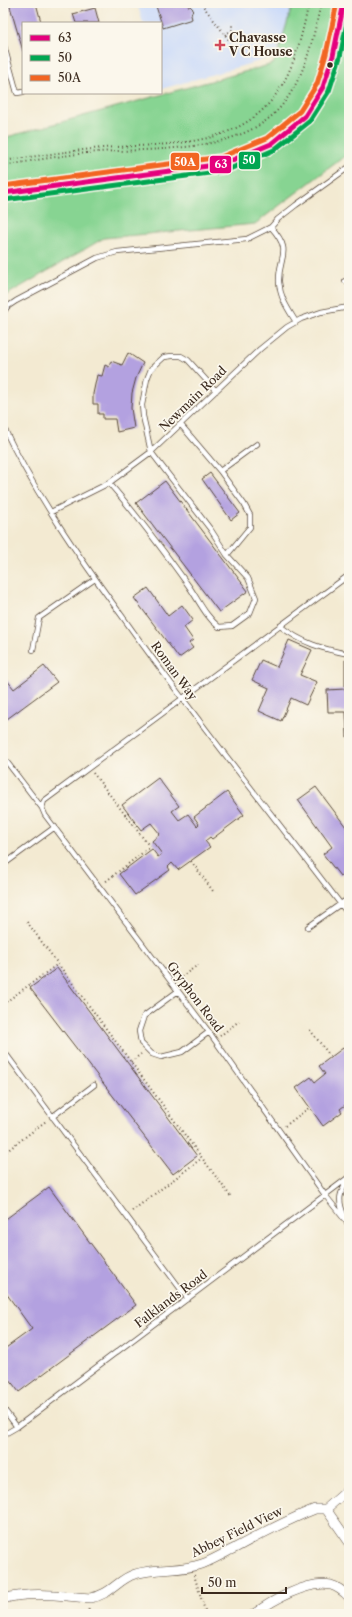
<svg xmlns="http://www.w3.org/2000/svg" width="352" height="1617" font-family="'Libre Caslon Text',serif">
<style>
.built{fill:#ccdbf9}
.green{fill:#87d492;stroke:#617f58}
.building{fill:#b3a1e0}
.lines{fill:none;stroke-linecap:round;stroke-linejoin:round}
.service-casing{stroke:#574739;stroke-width:6}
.minor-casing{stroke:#574739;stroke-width:10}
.tertiary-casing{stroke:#574739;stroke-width:14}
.path{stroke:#574739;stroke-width:2;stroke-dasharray:1 3;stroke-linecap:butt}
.service{stroke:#fff;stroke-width:4.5}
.minor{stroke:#fff;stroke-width:9}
.tertiary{stroke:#fff;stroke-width:12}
.bus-1-casing{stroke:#fbf7ec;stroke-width:8}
.bus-2-casing{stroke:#fbf7ec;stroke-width:8}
.bus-3-casing{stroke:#fbf7ec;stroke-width:8}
.bus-1{stroke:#e5007d;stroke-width:5}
.bus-2{stroke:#00a651;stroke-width:5}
.bus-3{stroke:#f26522;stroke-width:5}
.poi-dot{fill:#d1495b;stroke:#fbf7ec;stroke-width:1.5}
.bus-dot{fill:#3b2a1e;stroke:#fbf7ec;stroke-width:1.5}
.labels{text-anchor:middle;stroke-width:3.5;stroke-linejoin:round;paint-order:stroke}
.poi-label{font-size:12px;font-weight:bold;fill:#3b2a1e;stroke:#fbf7ec;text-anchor:start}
.street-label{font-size:12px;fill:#3b2a1e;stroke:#fbf7ec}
.line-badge{stroke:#fbf7ec;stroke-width:1.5}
.badge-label{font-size:11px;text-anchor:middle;font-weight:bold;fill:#fff}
</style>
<rect width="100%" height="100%" fill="#fbf7ec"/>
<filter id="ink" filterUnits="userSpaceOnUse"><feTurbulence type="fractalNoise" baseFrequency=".025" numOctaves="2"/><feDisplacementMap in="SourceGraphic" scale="8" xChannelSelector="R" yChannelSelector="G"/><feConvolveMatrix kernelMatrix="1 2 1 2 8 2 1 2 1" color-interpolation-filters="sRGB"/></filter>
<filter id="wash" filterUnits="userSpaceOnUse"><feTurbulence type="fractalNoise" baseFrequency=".012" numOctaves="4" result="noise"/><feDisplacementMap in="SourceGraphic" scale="16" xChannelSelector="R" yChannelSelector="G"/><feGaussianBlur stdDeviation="0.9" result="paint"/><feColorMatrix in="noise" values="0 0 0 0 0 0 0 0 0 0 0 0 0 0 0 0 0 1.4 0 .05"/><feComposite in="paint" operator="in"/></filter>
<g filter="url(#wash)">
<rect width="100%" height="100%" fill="#f3ead2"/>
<path class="built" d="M137 3H293L283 39 277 51 270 58 161 89V23H143Z"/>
<path class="green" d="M293 3H349V153L255 224 104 238 3 297V138L273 64 278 53Z"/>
<g id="blocks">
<path class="building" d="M9 3H36L41 22 23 23V51Z
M155 3H187L188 6H190L193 9 191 15 192 19 163 28Z
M95 8 99 23H76L73 14Z
M128 353 143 363 136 378 132 393 131 408 134 428 117 432 115 419H103V414H98V404H93V394L97 375 102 376 105 365 109 367 111 361 122 365Z
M210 473 240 513 231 520 202 479Z
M165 481 248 591 219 612 136 503Z
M148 588 168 616 182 605 193 620 184 627 193 640 189 643 193 648 179 658 134 598Z
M289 640 312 650 300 675 317 682 306 705 291 698 281 721 259 711 269 688 252 680 261 660 277 667Z
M345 660H349V737H347L346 712H328L327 690 345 689Z
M44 666 57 682 7 719 3 713V675L14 689Z
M158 778 179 806 172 811 179 820 188 814 197 826 199 824 194 817 227 792 244 815 212 839 210 837 205 841 210 847 178 870 172 863 168 867 170 870 135 895 119 874 152 849 158 857 162 854 152 841 160 834 151 823 141 830 122 805Z
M316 787 349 831V870L340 876 323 854 332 847 298 800Z
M57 968 197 1156 173 1174 30 988Z
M347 1045 349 1048V1102L340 1109 342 1112 323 1126 296 1088 311 1077 315 1082 325 1074 319 1066Z
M49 1187 136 1305 19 1392 3 1371V1350L32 1329 3 1289V1221Z"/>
</g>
</g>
<g filter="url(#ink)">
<use href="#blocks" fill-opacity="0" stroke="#574739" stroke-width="1"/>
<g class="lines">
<defs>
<path id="service" d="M3 42 17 93 23 92
M271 227C294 253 278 256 279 282 280 298 288 309 296 322
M345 281H349
M3 313 7 307 16 301 97 258 117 252 247 239 271 227 278 219 296 205 349 167
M181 425 220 471 244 504 250 515V527L227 555
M3 426C34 492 79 557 122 616 194 718 273 815 349 915
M220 471 257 444
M109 483C137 515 163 550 188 585 198 599 205 616 219 627L232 626 250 613 256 598 248 578 227 555 211 530 151 452 143 416 142 405 147 379 151 369 164 357 172 356H181L188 360 216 391
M51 512 109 483 151 452 260 349 287 327 301 319 321 312 349 307
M349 575 44 801 42 808 45 815 209 1032 325 1195 349 1225
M280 626C302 643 322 649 349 654
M33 650 39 618 95 579
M3 757 42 808
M3 865 55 827
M308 927 349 898
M178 991 144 1016 139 1031 141 1043 152 1054 161 1057 182 1052 209 1032
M3 1050 188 1299
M52 1117 94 1085
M344 1215C337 1199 340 1192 349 1179
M3 1408 17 1427
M3 1435 17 1427 349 1177"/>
<path id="minor" d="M326 1509 349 1489
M3 1599C31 1591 62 1596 90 1598 111 1595 118 1579 135 1574 157 1567 180 1572 202 1564 213 1560 224 1553 235 1548 261 1534 287 1520 315 1509H326L349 1542
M254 1614C271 1601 308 1580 331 1585 338 1587 344 1592 349 1597"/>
<path id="tertiary" d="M3 193 223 164 271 144 305 116 323 87 333 56 344 3"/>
</defs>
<use href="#service" class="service-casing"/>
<use href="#minor" class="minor-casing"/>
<use href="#tertiary" class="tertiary-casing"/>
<path class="path" d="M203 3V6L229 40
M225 35 232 30V24
M3 161C36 156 69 151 103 148 159 143 230 150 271 101 294 73 301 38 309 3
M3 166C30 161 59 156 87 153 147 147 242 157 283 104 306 74 313 39 321 3
M93 773 150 847 105 882
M191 861 213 891
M27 922 231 1197
M178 979 198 965
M3 1004 58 964
M310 1030 331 1057
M220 1036 239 1021
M131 1062 141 1054
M285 1126 310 1107
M3 1154 46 1121
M132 1211 202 1158
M194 1575 206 1614
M88 1614 89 1607"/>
<use href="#service" class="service"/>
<use href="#minor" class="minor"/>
<use href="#tertiary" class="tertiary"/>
<defs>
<path id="bus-1" d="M3 193 223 164 271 144 305 116 323 87 333 56 344 3"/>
<path id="bus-2" d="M4 200 225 171 274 150 310 121 329 91 340 57 349 13"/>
<path id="bus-3" d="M3 186 221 157 267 138 300 111 317 84 326 54 337 3"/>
</defs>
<use href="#bus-1" class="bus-1-casing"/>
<use href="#bus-2" class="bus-2-casing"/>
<use href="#bus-3" class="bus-3-casing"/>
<use href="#bus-1" class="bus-1"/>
<use href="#bus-2" class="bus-2"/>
<use href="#bus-3" class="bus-3"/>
</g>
</g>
<path class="poi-dot" d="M218 39h4v4h4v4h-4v4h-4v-4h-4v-4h4z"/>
<circle class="bus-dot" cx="330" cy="65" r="3.5"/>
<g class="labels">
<g class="poi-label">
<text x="229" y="42">Chavasse<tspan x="229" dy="14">V C House</tspan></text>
</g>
<g class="street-label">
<text transform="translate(193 399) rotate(-44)" y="4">Newmain Road</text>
<text transform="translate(174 671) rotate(54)" y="4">Roman Way</text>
<text transform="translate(195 997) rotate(53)" y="4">Gryphon Road</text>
<text transform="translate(171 1299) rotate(-37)" y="4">Falklands Road</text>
<text transform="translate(237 1532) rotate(-26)" y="4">Abbey Field View</text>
</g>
</g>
<g class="line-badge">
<rect x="238" y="151" width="23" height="19" rx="4" fill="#00a651"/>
<rect x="170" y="152" width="30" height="19" rx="4" fill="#f26522"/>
<rect x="209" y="155" width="23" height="19" rx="4" fill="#e5007d"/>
</g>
<g class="badge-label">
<text x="249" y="164">50</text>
<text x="185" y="166">50A</text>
<text x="221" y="168">63</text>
</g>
<rect width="352" height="1617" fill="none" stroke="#fbf7ec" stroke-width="16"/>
<rect x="22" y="22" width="140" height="72" fill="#fbf7ec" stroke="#aea59a"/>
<rect x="30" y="35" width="20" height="6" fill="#e5007d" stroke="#aea59a"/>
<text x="58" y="42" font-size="12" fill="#3b2a1e">63</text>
<rect x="30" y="55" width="20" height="6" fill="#00a651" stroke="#aea59a"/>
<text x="58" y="62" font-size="12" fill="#3b2a1e">50</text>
<rect x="30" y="75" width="20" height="6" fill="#f26522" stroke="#aea59a"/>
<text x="58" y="82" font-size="12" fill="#3b2a1e">50A</text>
<path d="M202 1587v6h84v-6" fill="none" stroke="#3b2a1e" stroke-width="2"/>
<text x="208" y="1587" font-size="12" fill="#3b2a1e" stroke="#fbf7ec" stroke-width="3" paint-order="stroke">50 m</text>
</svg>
